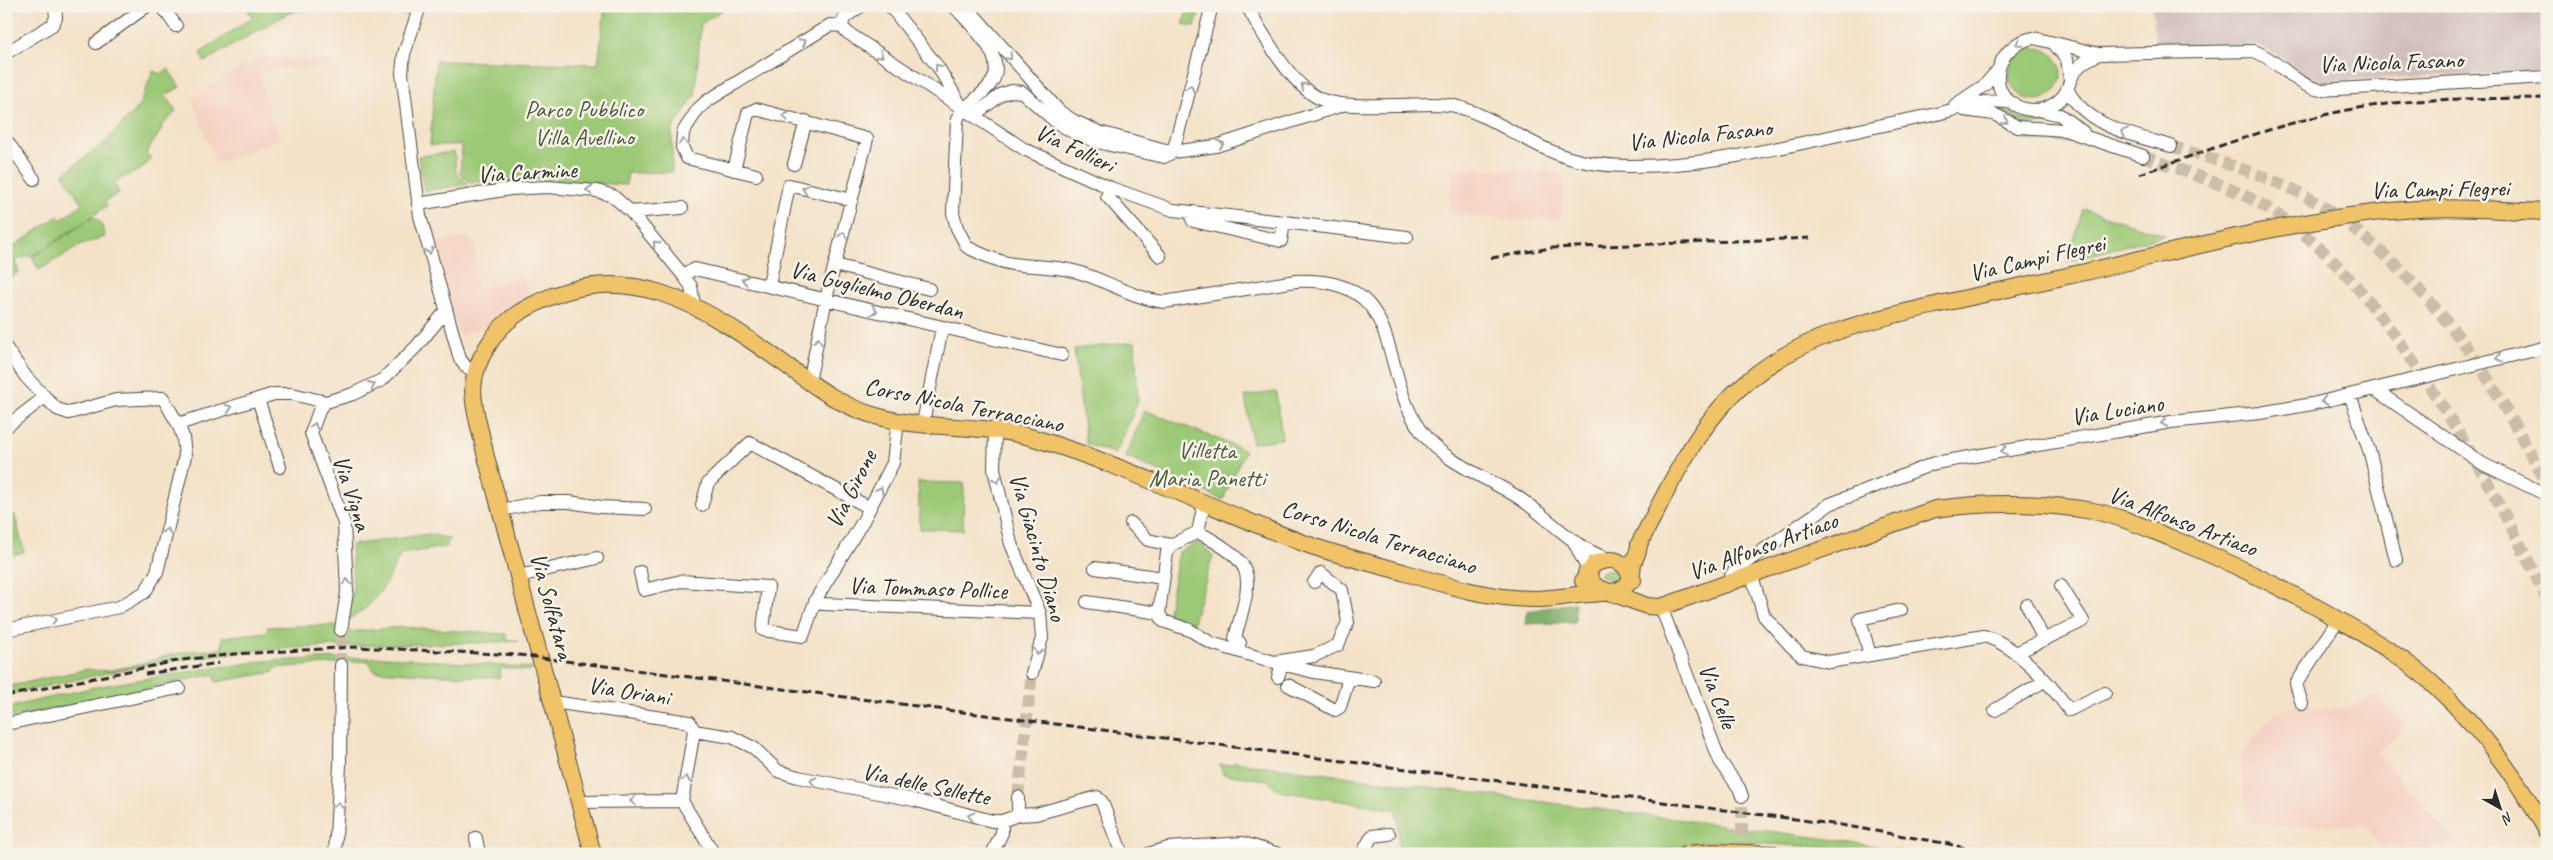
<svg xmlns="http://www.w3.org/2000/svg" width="2553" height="860" font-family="Caveat,sans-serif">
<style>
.built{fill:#f5d2c2}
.industrial{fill:#d1bfbd}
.green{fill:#9cc976;stroke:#647a50}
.forest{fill:#7dad67;stroke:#546c49}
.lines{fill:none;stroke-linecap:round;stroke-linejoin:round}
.minor-tunnel{stroke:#ccbda9;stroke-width:12;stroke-dasharray:12 6;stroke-linecap:butt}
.minor-casing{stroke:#494643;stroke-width:14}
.major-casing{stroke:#494643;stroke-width:18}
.minor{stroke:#fff;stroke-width:12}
.major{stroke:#f0c369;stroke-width:16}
.rail{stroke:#2b2b2b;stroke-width:3;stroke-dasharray:8 4;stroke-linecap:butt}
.major-bridge-casing{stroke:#494643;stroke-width:18;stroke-linecap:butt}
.major-bridge{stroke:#f0c369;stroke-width:16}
.oneway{stroke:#a0a0a0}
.labels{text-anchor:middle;stroke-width:5;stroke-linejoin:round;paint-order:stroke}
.street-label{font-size:24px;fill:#2b2b2b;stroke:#f7f3e8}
.park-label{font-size:24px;fill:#4d5a42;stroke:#f7f3e8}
</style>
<rect width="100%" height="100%" fill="#f7f3e8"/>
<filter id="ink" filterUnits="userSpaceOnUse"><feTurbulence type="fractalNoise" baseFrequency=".02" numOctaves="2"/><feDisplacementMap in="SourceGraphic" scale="10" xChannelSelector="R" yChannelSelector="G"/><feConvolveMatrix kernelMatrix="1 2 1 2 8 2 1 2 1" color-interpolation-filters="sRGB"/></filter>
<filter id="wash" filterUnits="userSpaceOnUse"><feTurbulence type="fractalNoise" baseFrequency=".0096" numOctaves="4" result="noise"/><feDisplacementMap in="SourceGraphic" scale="20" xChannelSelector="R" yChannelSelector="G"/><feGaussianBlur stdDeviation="1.12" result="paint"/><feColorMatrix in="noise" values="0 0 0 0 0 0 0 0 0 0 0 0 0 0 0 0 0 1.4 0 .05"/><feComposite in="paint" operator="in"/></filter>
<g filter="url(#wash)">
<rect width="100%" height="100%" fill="#f4e2c8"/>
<path class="built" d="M261 57 332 60V69L269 68 260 77 270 115 281 138 216 164 192 99 243 65 246 69Z
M1453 167 1564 173 1561 221 1449 215Z
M466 237 476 245 477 289 522 277 530 294 497 315 485 327 460 336 433 244Z
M2370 697H2380L2408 726 2377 753 2457 843 2405 854H2385L2366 825 2285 826 2254 824 2247 816 2240 757 2273 714 2306 702 2317 710 2350 708Z"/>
<path class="industrial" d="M2152 6H2547V71L2317 81 2303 75 2283 58 2257 45 2156 48Z"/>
<path class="green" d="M250 6H409L406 15 390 11 298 10 287 14 204 62 200 53 253 17 246 8Z
M605 6H722L724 9 701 24 695 95 672 130V172L628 173 626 185 518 178 470 183 460 173 462 145H430L436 61 598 64Z
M1186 6H1201L1195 27 1183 24 1188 7Z
M2009 74a26 26 0 1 1 52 0a26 26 0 1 1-52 0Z
M168 69 180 87 166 95 176 111 161 127 162 129 146 153 152 159 141 169 114 182 119 193 105 201 107 206 39 253 15 260 19 272 6 281V252L58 216 61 220 82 204 63 174 104 143 139 106 153 71 160 74Z
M1988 105C2005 107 2010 116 2026 119 2043 123 2046 114 2065 124H2026Z
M2053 134 2078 140 2077 143 2025 140V136Z
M454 152 456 172 468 184 424 191 418 156Z
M2083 209 2165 235 2067 261Z
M94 217 101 223 105 237 83 244 39 270 32 257Z
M1135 342 1138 401 1116 454 1086 444 1074 349Z
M1276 392 1282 439 1252 443 1245 396Z
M1144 410 1245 450 1223 500 1126 457Z
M918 482 964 483 963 530 920 529Z
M15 515 24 552 6 557V516Z
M430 534 449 539 445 547 400 554C388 582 376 606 347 620L353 586 351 545Z
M1199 542 1213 556 1192 625 1167 618 1179 552Z
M1606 570 1615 571 1619 577 1611 580 1600 576V573Z
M336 625 337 633 402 627 506 634V639L519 641C422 646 326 643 229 653 154 661 80 679 6 695V687L88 669C113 676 153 658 179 653 193 650 208 650 222 649V637L267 632 268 627Z
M385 657 532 668 531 671 501 668 499 678 374 671 369 661 274 668V672L216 682 214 674 6 719V708L95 687 199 670 265 661Z
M1235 762 1852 842 1919 854H1853L1820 847 1719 841 1693 843 1640 854H1399L1397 810 1280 791 1267 780 1223 774 1220 765H1231Z"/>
<path class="forest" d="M1575 603V622L1526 624 1527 611Z"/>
</g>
<g filter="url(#ink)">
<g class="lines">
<path class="minor-tunnel" d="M2171 146C2212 159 2253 171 2292 189 2360 222 2427 292 2470 352 2499 393 2522 439 2547 483
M2143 156C2190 174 2243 189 2284 219 2335 255 2374 305 2409 356 2463 433 2507 515 2547 600
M341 665V630
M1018 797 1032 673
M1742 854V796"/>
<defs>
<path id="minor" d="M162 6 176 26
M420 6 404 54 402 73 420 216 460 359 466 367 474 371
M890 6 938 67 963 109
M954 6C971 26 1012 60 989 86 979 98 965 105 957 119L953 213 957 228 967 247C981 254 998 262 1013 264 1033 267 1055 266 1074 271 1105 279 1131 298 1164 302L1296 281C1407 276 1377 367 1420 430 1443 462 1484 476 1516 496 1548 516 1572 548 1609 559
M966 6 1059 111 1074 121 1099 132 1173 152
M1247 6C1262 33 1294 92 1326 101 1347 107 1374 105 1396 105 1415 105 1437 102 1455 106 1490 115 1520 139 1553 152 1576 162 1606 166 1631 166 1732 166 1829 134 1928 116 1960 110 1978 97 2013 103
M841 26 848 33 1024 149 1111 188 1173 210 1284 222 1281 241 1193 221 1189 212
M841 26 845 17 861 6
M96 43 147 6
M2055 45 2067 59 2070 80
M6 53 52 25 56 18 55 6
M2099 54C2091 58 2082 62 2077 69 2071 75 2070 82 2067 90 2059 106 2039 114 2021 108 1983 94 1995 44 2034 38L2099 54 2254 51C2279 60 2293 84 2320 90L2547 77
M2067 89C2087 127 2133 135 2171 146
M1955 105 1985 85 1998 70
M966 110H981L1002 94 1012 91 1022 92 1056 122 1078 135 1101 143 1164 157 1173 152 1216 146 1343 105
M1964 110 1994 114 2018 127 2065 130 2143 156
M2039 110 2060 115 2083 132
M6 140 34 179
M1173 152 1212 6
M794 164 806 121
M734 170 748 113 756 109 867 139 826 299 809 382
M756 175 687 158 682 147 683 132 698 109 707 101 830 25 841 26
M1111 188 1107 196 1160 256
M418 204 510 189 547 187 597 191 613 196 631 212 683 275 691 286 694 305
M631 212 682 208
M1284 222 1407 237
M835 265 929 289
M683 275 695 269 1062 355
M769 285 789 185 852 200
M6 348 26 377 45 397 57 409 69 413 116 400 163 398 178 424
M2374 389 2483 464 2547 495
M2350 395 2370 453 2396 560
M258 399 280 467
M326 402 320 408 311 433 344 523 347 592 341 630
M923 423 942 328
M6 427 45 397
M995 432 994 469 1011 544 1040 613 1042 638 1032 673
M1204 503 1198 532C1260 566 1252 574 1235 638L1240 643
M702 505 708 483 750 443 870 508
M501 510 540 502H569L601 507 645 509
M1131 523 1148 540 1171 545
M1198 532 1171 545 1167 552 1159 613 1163 621 1190 630 1211 643 1274 662 1314 656 1338 645 1348 622 1342 590 1321 573 1314 582
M1574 542 1586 566V573
M1095 568 1163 578
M640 572 644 590 681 581 768 587 763 630 803 636 816 599 863 521 893 463 898 420
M519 576 597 558
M1752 576 1764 616 1791 646 1802 656 1829 662 1984 636C2016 645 2051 684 2069 710L2105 693
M1727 586 1730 577 1736 569 1830 504 1935 463 2171 422 2260 413 2312 404 2547 347
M816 599 822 604 1040 613
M1087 602 1159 613
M2027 605 2044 640
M1661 607 1720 761 1739 788 1742 796
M6 630 119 607 145 592 157 572 185 456 183 437 178 424 274 394H292L326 402 353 394 382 380 416 347 446 311
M2016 653 2083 621 2061 586
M1870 655 1860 619 1901 610
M1281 664 1314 672 1374 681
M1278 677 1282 664
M1288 685 1335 710 1340 707 1349 678
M553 702 690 722 694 731
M2302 704 2296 684 2338 620
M1995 710 2044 681
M6 724 179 688
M694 731 732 737 754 748 778 771 798 777 914 800 992 821H1002L1018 815 1036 814 1097 797 1102 802 1122 854
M694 731 682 801 714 854
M1018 797V815
M579 802 682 801
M476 838 479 854
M335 854 340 765 341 665
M992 854 1002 833V821
M1148 854 1168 848 1243 843 1279 854
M1362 854 1372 836 1389 834"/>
<path id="major" d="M1586 573 1596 587 1647 606 1661 607 1935 509C1987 502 2041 502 2093 511 2120 516 2146 528 2171 538 2230 562 2286 589 2341 621 2373 640 2406 659 2434 685 2480 727 2516 777 2547 831
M1583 581 1594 564C1615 555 1624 561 1633 580
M593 854 485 453C477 411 462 387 487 347 495 333 506 321 520 312 622 250 702 305 786 365 813 385 842 407 876 416 927 431 983 423 1034 438 1127 466 1215 510 1306 544 1336 555 1368 562 1399 571 1442 584 1489 599 1535 599 1553 599 1571 595 1590 594 1604 592 1626 595 1631 577 1633 572 1632 568 1633 563 1636 556 1639 552 1639 544 1671 484 1696 423 1750 379 1806 333 1875 319 1944 303 1991 293 2038 282 2085 272 2190 248 2295 219 2403 210 2450 206 2499 210 2547 212
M1687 854 1714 852"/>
</defs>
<use href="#minor" class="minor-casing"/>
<use href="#major" class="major-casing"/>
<use href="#minor" class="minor"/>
<use href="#major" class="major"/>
<path class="rail" d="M2139 174C2213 149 2288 119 2365 107 2425 97 2486 99 2547 98
M1491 258 1551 248 1813 238
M145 674 219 663
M6 696 182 660 235 654 355 647 519 655 1841 825 1949 844 1988 854"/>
<defs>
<path id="major-bridge" d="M1714 852 1777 854"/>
</defs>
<use href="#major-bridge" class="major-bridge-casing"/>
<use href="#major-bridge" class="major-bridge"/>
</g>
<defs><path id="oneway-chevron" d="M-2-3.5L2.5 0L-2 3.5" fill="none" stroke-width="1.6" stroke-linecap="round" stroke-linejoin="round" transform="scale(1.25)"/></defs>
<g class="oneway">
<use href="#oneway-chevron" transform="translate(803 42) rotate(-32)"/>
<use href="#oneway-chevron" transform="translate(2019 43) rotate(154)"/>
<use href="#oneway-chevron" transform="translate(880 55) rotate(34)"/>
<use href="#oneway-chevron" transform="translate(1009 57) rotate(49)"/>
<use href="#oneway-chevron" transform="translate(938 67) rotate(-125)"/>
<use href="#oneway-chevron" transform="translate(1304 86) rotate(-137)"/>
<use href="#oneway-chevron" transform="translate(1190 88) rotate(-76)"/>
<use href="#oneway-chevron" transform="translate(786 116) rotate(-167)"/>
<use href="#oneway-chevron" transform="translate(2005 121) rotate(31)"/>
<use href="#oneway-chevron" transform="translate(2124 132) rotate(-161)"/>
<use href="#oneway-chevron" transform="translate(683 142) rotate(-90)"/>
<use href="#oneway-chevron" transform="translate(1221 144) rotate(-17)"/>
<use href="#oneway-chevron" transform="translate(805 189) rotate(-166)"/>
<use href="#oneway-chevron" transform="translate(589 190) rotate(-176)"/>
<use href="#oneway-chevron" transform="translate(843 235) rotate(-75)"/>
<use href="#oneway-chevron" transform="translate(656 244) rotate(-128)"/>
<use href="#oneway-chevron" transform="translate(429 251) rotate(76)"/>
<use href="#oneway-chevron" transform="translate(745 280) rotate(-168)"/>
<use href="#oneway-chevron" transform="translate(874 311) rotate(14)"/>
<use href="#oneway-chevron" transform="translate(818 341) rotate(-78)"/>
<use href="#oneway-chevron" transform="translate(2499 358) rotate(166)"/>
<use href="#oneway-chevron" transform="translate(372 385) rotate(-25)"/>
<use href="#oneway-chevron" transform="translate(2324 401) rotate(166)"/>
<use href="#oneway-chevron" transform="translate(229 408) rotate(-17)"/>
<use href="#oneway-chevron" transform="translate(2164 423) rotate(171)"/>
<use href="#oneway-chevron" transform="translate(314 426) rotate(-74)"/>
<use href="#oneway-chevron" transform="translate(2004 451) rotate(170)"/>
<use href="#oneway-chevron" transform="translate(997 480) rotate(76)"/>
<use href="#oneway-chevron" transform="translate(880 490) rotate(-61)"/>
<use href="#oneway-chevron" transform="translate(167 531) rotate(-76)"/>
<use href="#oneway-chevron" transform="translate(347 582) rotate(-90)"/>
<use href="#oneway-chevron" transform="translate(54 619) rotate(-12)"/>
<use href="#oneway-chevron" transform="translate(1038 652) rotate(104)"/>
<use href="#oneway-chevron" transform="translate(686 779) rotate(-80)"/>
<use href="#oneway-chevron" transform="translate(813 781) rotate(-166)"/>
<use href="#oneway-chevron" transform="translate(633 801) rotate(179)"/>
<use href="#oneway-chevron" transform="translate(338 805) rotate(-86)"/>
<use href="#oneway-chevron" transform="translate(971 816) rotate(-167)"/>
</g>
</g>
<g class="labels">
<g class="street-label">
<text transform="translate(2391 62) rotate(-2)" y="8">Via Nicola Fasano</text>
<text transform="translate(1700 135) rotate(-6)" y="8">Via Nicola Fasano</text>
<text transform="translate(1075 148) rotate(25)" y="8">Via Follieri</text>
<text transform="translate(527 172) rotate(-3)" y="8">Via Carmine</text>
<text transform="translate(2440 189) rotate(-1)" y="8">Via Campi Flegrei</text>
<text transform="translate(2037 258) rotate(-13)" y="8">Via Campi Flegrei</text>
<text transform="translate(877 290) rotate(14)" y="8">Via Guglielmo Oberdan</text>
<text transform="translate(964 405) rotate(11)" y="8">Corso Nicola Terracciano</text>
<text transform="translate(2117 410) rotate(-9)" y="8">Via Luciano</text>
<text transform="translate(851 489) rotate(-63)" y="8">Via Girone</text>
<text transform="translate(352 493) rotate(72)" y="8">Via Vigna</text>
<text transform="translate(2183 521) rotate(21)" y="8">Via Alfonso Artiaco</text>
<text transform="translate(1379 537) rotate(17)" y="8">Corso Nicola Terracciano</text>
<text transform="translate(1763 546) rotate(-20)" y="8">Via Alfonso Artiaco</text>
<text transform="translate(1038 547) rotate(74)" y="8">Via Giacinto Diano</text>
<text transform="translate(928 588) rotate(2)" y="8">Via Tommaso Pollice</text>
<text transform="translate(552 606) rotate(75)" y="8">Via Solfatara</text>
<text transform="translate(629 691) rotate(9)" y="8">Via Oriani</text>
<text transform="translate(1718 696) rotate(69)" y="8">Via Celle</text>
<text transform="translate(926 784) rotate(12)" y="8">Via delle Sellette</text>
</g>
<g class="park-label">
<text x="584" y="117">Parco Pubblico<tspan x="584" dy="28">Villa Avellino</tspan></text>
<text x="1207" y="458">Villetta<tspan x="1207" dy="28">Maria Panetti</tspan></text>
</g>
</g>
<rect width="2553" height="860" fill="none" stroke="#f7f3e8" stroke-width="25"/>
<g transform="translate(2500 808) rotate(141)" stroke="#f7f3e8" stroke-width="4" paint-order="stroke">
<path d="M0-4L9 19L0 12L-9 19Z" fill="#2b2b2b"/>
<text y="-8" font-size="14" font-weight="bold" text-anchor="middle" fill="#2b2b2b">N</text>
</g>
</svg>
